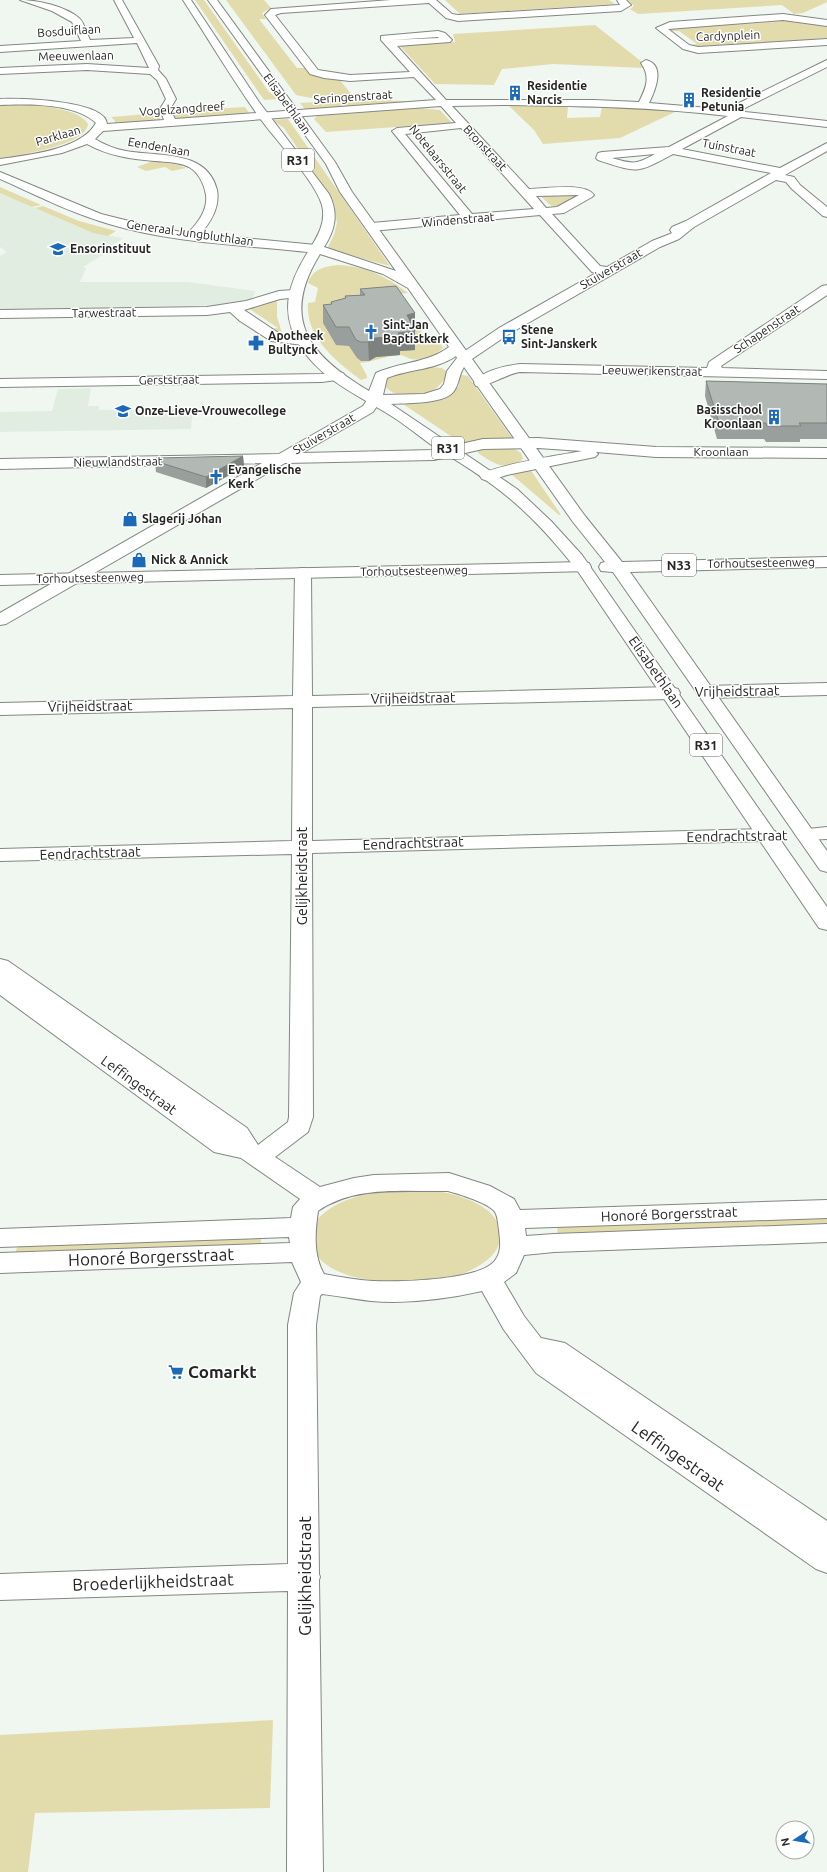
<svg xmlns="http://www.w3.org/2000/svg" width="827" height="1872" font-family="Ubuntu,sans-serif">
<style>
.built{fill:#e2ede1}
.green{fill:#e2dcad}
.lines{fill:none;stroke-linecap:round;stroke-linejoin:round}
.minor-casing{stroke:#828782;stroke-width:2}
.tertiary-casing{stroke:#828782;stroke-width:2}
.primary-casing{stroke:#828782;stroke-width:2}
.minor{fill:#fff;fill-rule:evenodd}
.tertiary{fill:#fff;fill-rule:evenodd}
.primary{fill:#fff;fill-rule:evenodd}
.wall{fill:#999f9c}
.shaded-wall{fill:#7d827f}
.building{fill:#b2b9b5;stroke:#7d827f}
.labels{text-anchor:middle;stroke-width:3;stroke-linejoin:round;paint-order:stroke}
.far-street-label{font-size:12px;fill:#252624;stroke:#fff}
.far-poi-label{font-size:12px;font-weight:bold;fill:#252624;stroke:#fff;text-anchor:start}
.shield{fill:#fff;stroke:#666766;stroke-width:1}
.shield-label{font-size:13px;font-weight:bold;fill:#252624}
.street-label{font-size:14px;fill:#252624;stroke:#fff}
.near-street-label{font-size:17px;fill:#252624;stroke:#fff}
.near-poi-label{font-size:17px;font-weight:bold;fill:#252624;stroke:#fff;text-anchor:start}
</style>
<rect width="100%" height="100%" fill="#f0f6f0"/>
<path class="built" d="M0 193 93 233 123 238 112 246H117L83 267 86 268 80 282H188L255 291 253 299 223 305 0 310V256L7 252 0 247Z
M91 388 88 406H99V410L193 409 191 429 0 432V412L52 411 58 389Z"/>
<path class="green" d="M195 0H204L269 92 279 99 264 100Z
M226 0H264L271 8 262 13 266 19H259L297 68H306C315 80 324 78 339 79L352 95 311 98 296 95Z
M445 0H609L615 4 460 14Z
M628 0H827V2L803 13 794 14 782 5 638 14 630 9 634 6Z
M772 19 827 25V38L699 49 691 45 697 44 679 31H670L666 28 776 22Z
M595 25 642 62 644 68 553 64 502 69 494 85 435 84 400 46 455 42 453 34Z
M359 99 424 102 307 112 300 103Z
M507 104 568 106 567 118 600 117 602 107 677 111 620 138 543 144 534 130Z
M30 105C45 106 81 110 88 124 86 146 18 155 0 158V106Z
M245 107 251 116 177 119 173 116 176 113 183 111Z
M420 108 440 110 452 123 326 132 314 119 317 116Z
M147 114 158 116 161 119 158 121 114 125 115 121 111 117Z
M288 119 390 266 327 249 334 235 337 223 334 203 284 128 272 120Z
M153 161 179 165 186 168 172 171 165 167 146 171 137 167Z
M0 187 41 205 32 207 0 193Z
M575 193 578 196C558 208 557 214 540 195Z
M43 206 79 221 116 231 108 236 93 233 35 208Z
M337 265C365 266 386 276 408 293L394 294 427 340 439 341 443 348C436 356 422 361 411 359 407 358 404 355 399 355 385 356 373 362 360 363L367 376V378L361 380C337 362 305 337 308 303L315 302 318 288 308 283C313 269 323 267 337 265Z
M277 299V317L282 333H278L269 329 278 328 248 308Z
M431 367 442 368 447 372C443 396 399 405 385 386L387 379 400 373Z
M462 375 468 376 512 438 510 439 464 445 403 404 451 393 459 386V376Z
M484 448H513L521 453 523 459C509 474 491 462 478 453V451Z
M530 469 561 515H559L511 474Z
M431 1190C456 1194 505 1205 500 1240 498 1253 486 1262 475 1268 440 1288 354 1289 323 1262 320 1259 315 1254 314 1250 312 1242 315 1230 315 1222 343 1189 391 1191 431 1190Z
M827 1215V1227L558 1236 557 1225Z
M261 1235V1247L16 1254V1250L19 1245Z
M273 1720 270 1808 35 1813 28 1872H0V1735Z"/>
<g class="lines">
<defs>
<path id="minor" d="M20 0C37 0 65 6 79 18 84 22 87 34 90 40L134 38 114 0H122L159 66 158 70 166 79 176 99 170 109 175 119 436 100 414 77 350 81 324 78 310 74 265 15 271 9 391 0H436L452 14 458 15 619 5H620L617 0H626L631 5 621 11 458 21 446 18 429 3 281 13 275 15 318 70 350 75 410 72 381 40V36L438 31 445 33 452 40 450 42 397 46 446 100H594L639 102C646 88 651 77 641 63L646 60C666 65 655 91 649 103L733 110 732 108 733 106 827 60V67L743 109 745 112 827 121V127L741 117 682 149 780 168 827 143V151L785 175 794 177 800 185 827 207V217L823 216 792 189 786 182 776 180 694 227 679 239 660 247 509 334 469 361H459L457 358 459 355 499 328 596 273 592 272 540 215 372 231 368 230 366 227 368 224 372 223 460 215 392 131 397 128 456 123 441 106 103 131 95 139C105 145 115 149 126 151 158 157 207 149 217 190 220 207 211 222 200 234L316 245 322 249 316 253C247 245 176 244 109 224 71 213 36 195 0 179V172L101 214 153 227 188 233C198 223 208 210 206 195 204 184 199 173 189 167 179 162 166 162 155 161 132 159 108 156 87 144L62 153 0 165V159C28 155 81 150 96 123 75 103 28 104 0 105V99C18 98 106 100 107 124L164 120 160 109 166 99 157 80 150 74 87 70 0 74V68L87 64 149 68 137 43 0 52V46L81 41 72 22 52 11ZM438 37 439 38 391 40ZM502 105C577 106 653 107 728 116L669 147 602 152 598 153 596 158 598 160C638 173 636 174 673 154L771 173 686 221 672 227 670 230 672 233 670 234 652 241 607 267 600 266 552 214 564 213 592 197 594 195C585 182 544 189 529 189L452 106ZM461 128 534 209 472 214 405 134ZM655 154C636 165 632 164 612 158ZM579 195 557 207 546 208 536 196Z
M783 14 827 20V26L783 20 668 29 689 45 698 47 827 39V45L698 53 683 49 656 28 670 22Z
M827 285V295L721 366 722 368 827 371V379L520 372C506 374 486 388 476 386L474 383C483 370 505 366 520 364L707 368 709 362 822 286Z
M294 290 299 291 301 294 299 297 280 299 244 310 280 334 308 338 310 341 308 344 303 345 271 341 240 321 230 312 207 315 0 318V310L207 307 246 301 279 291Z
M338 372 343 373 345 376 343 379 322 382 0 387V379L322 374Z
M374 396 379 397 381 400 373 412 302 453 434 450 483 439 538 438 656 447 827 448V458L656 457 596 452 598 454 595 457 507 475 488 481 482 479 480 476C487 466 566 454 582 451L538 448 483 449 434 460 285 463 6 624 0 625V613L262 463 0 469V459L279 454 363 406 369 397Z
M303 568 309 569 311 573 312 696 671 687 678 689 680 693 678 697 671 699 312 707V841L768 829 775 831 778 835 775 839 768 841 312 853 313 1117 308 1132 275 1157 320 1187 354 1178 374 1175 449 1173 490 1186 514 1199 520 1210 827 1200V1218L525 1228 526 1236 554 1234 827 1224V1242L554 1252 524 1255 516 1273 504 1282 524 1316 541 1338 565 1343 827 1521V1573L816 1569 536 1373 504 1330 482 1291C447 1299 407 1304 371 1301 355 1299 338 1296 322 1294L320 1296 316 1325 319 1574 320 1577 319 1580 323 1872H287L288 1591 0 1600V1574L288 1564V1325L294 1293 301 1282 292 1262 0 1273V1253L290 1243 289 1237 0 1247V1229L291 1218 293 1207 300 1199 241 1158 214 1152 0 995V959L8 961 247 1128 258 1145 288 1122 289 1117 292 854 0 861V849L292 841 293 708 0 715V703L293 696 295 573 297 569ZM448 1191C459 1194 489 1203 495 1212 498 1217 498 1224 499 1230 500 1240 502 1250 496 1259 483 1281 397 1282 373 1281 357 1280 340 1277 324 1274 313 1255 315 1232 318 1211 355 1185 405 1192 448 1191Z
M827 683V695L705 698 698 696 696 692 698 688 705 686Z
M827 827V839L805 840 798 838 795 834 798 830Z"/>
<path id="tertiary" d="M583 562 589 563 591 567 589 571 0 585V575Z"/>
<path id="primary" d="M183 0H191L259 102 329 194C339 214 335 230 324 247L396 271 340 192 326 164 208 0H217L335 162 352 192 585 516 622 562 827 557V567L630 572 827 851V872L820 870 613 572 601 571 599 567 601 563 605 562 573 522 464 367C458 376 459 389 450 395 437 404 406 403 391 404L517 489 551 521 582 555 827 907V930L819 928 577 570C558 546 538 523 515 503 489 480 459 462 430 444 419 436 408 427 396 419 364 398 324 382 302 349 277 312 289 281 311 247 319 234 326 221 322 205 315 181 278 143 262 121 234 82 209 40 183 0ZM320 254 383 274 408 288 449 347C428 363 400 362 376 373L369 391C310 356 279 320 320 254ZM456 356 457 358 447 371 444 384 440 389 424 394 383 395 387 378C409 369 436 370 456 356Z"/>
</defs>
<use href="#minor" class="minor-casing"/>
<use href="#tertiary" class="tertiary-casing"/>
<use href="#primary" class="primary-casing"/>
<use href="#minor" class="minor"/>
<use href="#tertiary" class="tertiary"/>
<use href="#primary" class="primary"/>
</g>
<path class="wall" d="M360 289 415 313V350L400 351V355L376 357 369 361H361L357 358 349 346 336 345 323 323V305L331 304V302L345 299V296L360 295Z
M706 381 827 384V439H800V442H766L764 439H717L705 396Z
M243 456 244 467 206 488 156 472 155 461Z"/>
<path class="shaded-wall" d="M415 313V350L400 351V355L376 357 369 361 368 342 375 338 407 315Z
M243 456 244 467 206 488V477Z"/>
<path class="building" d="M396 286 415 313 407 315 415 331 398 333 400 336 375 338 368 342H361L356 340 349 327H336L323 305 332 304 331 302 346 298 345 296 365 295 360 289Z
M706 381 827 384V423H799L801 426H767L766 423H719Z
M243 456 206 477 155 461 156 458Z"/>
<defs>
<symbol id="building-bare" viewBox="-9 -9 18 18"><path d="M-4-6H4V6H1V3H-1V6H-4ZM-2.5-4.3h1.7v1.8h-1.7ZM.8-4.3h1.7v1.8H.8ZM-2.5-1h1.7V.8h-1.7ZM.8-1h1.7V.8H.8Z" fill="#1a6ab9" stroke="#fff" stroke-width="2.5" paint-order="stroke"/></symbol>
<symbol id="school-bare" viewBox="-9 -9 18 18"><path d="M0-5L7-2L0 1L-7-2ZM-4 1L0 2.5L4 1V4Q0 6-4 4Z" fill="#1a6ab9" stroke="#fff" stroke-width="2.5" paint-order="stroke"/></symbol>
<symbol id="church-bare" viewBox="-9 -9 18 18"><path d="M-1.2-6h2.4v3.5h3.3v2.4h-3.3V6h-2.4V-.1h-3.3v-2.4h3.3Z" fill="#1a6ab9" stroke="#fff" stroke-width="2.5" paint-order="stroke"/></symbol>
<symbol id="bus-bare" viewBox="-9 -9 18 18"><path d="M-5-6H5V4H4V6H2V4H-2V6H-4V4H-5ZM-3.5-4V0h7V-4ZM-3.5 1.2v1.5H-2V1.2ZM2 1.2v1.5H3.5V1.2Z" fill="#1a6ab9" stroke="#fff" stroke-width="2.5" paint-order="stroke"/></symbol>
<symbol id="pharmacy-bare" viewBox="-9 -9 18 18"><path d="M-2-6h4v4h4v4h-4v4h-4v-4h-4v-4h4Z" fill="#1a6ab9" stroke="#fff" stroke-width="2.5" paint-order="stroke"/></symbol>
<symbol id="shop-bare" viewBox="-9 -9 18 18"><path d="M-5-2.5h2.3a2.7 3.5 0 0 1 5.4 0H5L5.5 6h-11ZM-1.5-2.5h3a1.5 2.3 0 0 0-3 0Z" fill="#1a6ab9" stroke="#fff" stroke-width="2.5" paint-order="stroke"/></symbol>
<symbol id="supermarket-bare" viewBox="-9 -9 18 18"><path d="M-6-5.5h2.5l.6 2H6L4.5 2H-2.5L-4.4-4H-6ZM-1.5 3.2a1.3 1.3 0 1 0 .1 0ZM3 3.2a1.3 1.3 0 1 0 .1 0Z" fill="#1a6ab9" stroke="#fff" stroke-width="2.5" paint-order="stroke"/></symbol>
</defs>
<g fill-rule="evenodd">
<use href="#building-bare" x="504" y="82" width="22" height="22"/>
<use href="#building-bare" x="678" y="89" width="22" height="22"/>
<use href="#school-bare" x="47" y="238" width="22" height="22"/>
<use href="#church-bare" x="360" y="321" width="22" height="22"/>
<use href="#bus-bare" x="498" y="326" width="22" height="22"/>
<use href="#pharmacy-bare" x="245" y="332" width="22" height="22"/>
<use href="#school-bare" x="112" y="400" width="22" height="22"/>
<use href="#building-bare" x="763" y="406" width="22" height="22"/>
<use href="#church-bare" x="205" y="466" width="22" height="22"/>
<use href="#shop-bare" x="119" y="508" width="22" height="22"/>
<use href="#shop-bare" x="128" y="549" width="22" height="22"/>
<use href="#supermarket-bare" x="165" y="1361" width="22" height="22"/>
</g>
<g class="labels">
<g class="far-street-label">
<text transform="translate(69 31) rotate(-4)" y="4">Bosduiflaan</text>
<text transform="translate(728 36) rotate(-2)" y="4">Cardynplein</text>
<text transform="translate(76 56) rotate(-1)" y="4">Meeuwenlaan</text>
<text transform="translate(353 97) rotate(-4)" y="4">Seringenstraat</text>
<text transform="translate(287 104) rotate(54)" y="4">Elisabethlaan</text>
<text transform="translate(182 109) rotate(-4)" y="4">Vogelzangdreef</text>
<text transform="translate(58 136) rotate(-16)" y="4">Parklaan</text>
<text transform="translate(159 147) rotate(10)" y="4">Eendenlaan</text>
<text transform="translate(485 148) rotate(47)" y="4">Bronstraat</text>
<text transform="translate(729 148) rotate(11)" y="4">Tuinstraat</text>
<text transform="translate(438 159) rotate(51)" y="4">Notelaarsstraat</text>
<text transform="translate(458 220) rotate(-5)" y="4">Windenstraat</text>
<text transform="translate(190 233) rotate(8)" y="4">Generaal Jungbluthlaan</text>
<text transform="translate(611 269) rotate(-30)" y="4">Stuiverstraat</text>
<text transform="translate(104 313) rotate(-1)" y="4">Tarwestraat</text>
<text transform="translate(767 329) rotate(-34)" y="4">Schapenstraat</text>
<text transform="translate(652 371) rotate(1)" y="4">Leeuwerikenstraat</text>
<text transform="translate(169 380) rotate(-1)" y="4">Gerststraat</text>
<text transform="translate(324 434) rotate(-30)" y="4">Stuiverstraat</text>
<text x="721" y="456">Kroonlaan</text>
<text transform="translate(118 462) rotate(-1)" y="4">Nieuwlandstraat</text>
<text transform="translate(761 563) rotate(-1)" y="4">Torhoutsesteenweg</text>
<text transform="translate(414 571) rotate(-1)" y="4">Torhoutsesteenweg</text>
<text transform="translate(90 578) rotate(-1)" y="4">Torhoutsesteenweg</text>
</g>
<g class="far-poi-label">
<text x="527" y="90">Residentie<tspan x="527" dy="14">Narcis</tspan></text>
<text x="701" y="97">Residentie<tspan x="701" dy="14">Petunia</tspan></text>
<text x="70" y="253">Ensorinstituut</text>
<text x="383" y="329">Sint-Jan<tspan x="383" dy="14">Baptistkerk</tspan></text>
<text x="521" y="334">Stene<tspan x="521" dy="14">Sint-Janskerk</tspan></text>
<text x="268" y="340">Apotheek<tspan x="268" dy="14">Bultynck</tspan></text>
<text x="762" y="414" text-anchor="end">Basisschool<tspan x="762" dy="14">Kroonlaan</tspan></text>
<text x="135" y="415">Onze-Lieve-Vrouwecollege</text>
<text x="228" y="474">Evangelische<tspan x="228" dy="14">Kerk</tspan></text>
<text x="142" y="523">Slagerij Johan</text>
<text x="151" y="564">Nick &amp; Annick</text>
</g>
<g class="shield">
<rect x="282" y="149" width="32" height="22" rx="3"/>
<rect x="432" y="437" width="32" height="22" rx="3"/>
<rect x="662" y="554" width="34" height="22" rx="3"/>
<rect x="690" y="734" width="32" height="22" rx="3"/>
</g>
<g class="shield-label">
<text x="298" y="165">R31</text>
<text x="448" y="453">R31</text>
<text x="679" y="570">N33</text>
<text x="706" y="750">R31</text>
</g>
<g class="street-label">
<text transform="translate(656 672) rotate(55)" y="5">Elisabethlaan</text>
<text transform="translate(737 691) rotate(-1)" y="5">Vrijheidstraat</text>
<text transform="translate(413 698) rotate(-1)" y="5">Vrijheidstraat</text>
<text transform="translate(90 706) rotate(-1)" y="5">Vrijheidstraat</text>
<text transform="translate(737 836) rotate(-1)" y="5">Eendrachtstraat</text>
<text transform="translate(413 843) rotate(-2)" y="5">Eendrachtstraat</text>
<text transform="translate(90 853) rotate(-2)" y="5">Eendrachtstraat</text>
<text transform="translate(302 876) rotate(-90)" y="5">Gelijkheidstraat</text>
<text transform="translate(139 1085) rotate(36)" y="5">Leffingestraat</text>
<text transform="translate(669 1214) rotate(-2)" y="5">Honoré Borgersstraat</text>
</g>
<g class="near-street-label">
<text transform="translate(151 1257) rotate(-2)" y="6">Honoré Borgersstraat</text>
<text transform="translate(678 1456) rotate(35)" y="6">Leffingestraat</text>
<text transform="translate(305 1576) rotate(-90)" y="6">Gelijkheidstraat</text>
<text transform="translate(153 1582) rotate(-2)" y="6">Broederlijkheidstraat</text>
</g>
<g class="near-poi-label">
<text x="188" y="1378">Comarkt</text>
</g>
</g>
<g transform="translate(795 1840) rotate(258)"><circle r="19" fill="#ffffff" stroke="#a8a8a7"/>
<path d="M0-3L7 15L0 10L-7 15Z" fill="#1a6ab9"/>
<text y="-6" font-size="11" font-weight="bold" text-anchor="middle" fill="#252624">N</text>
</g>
</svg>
